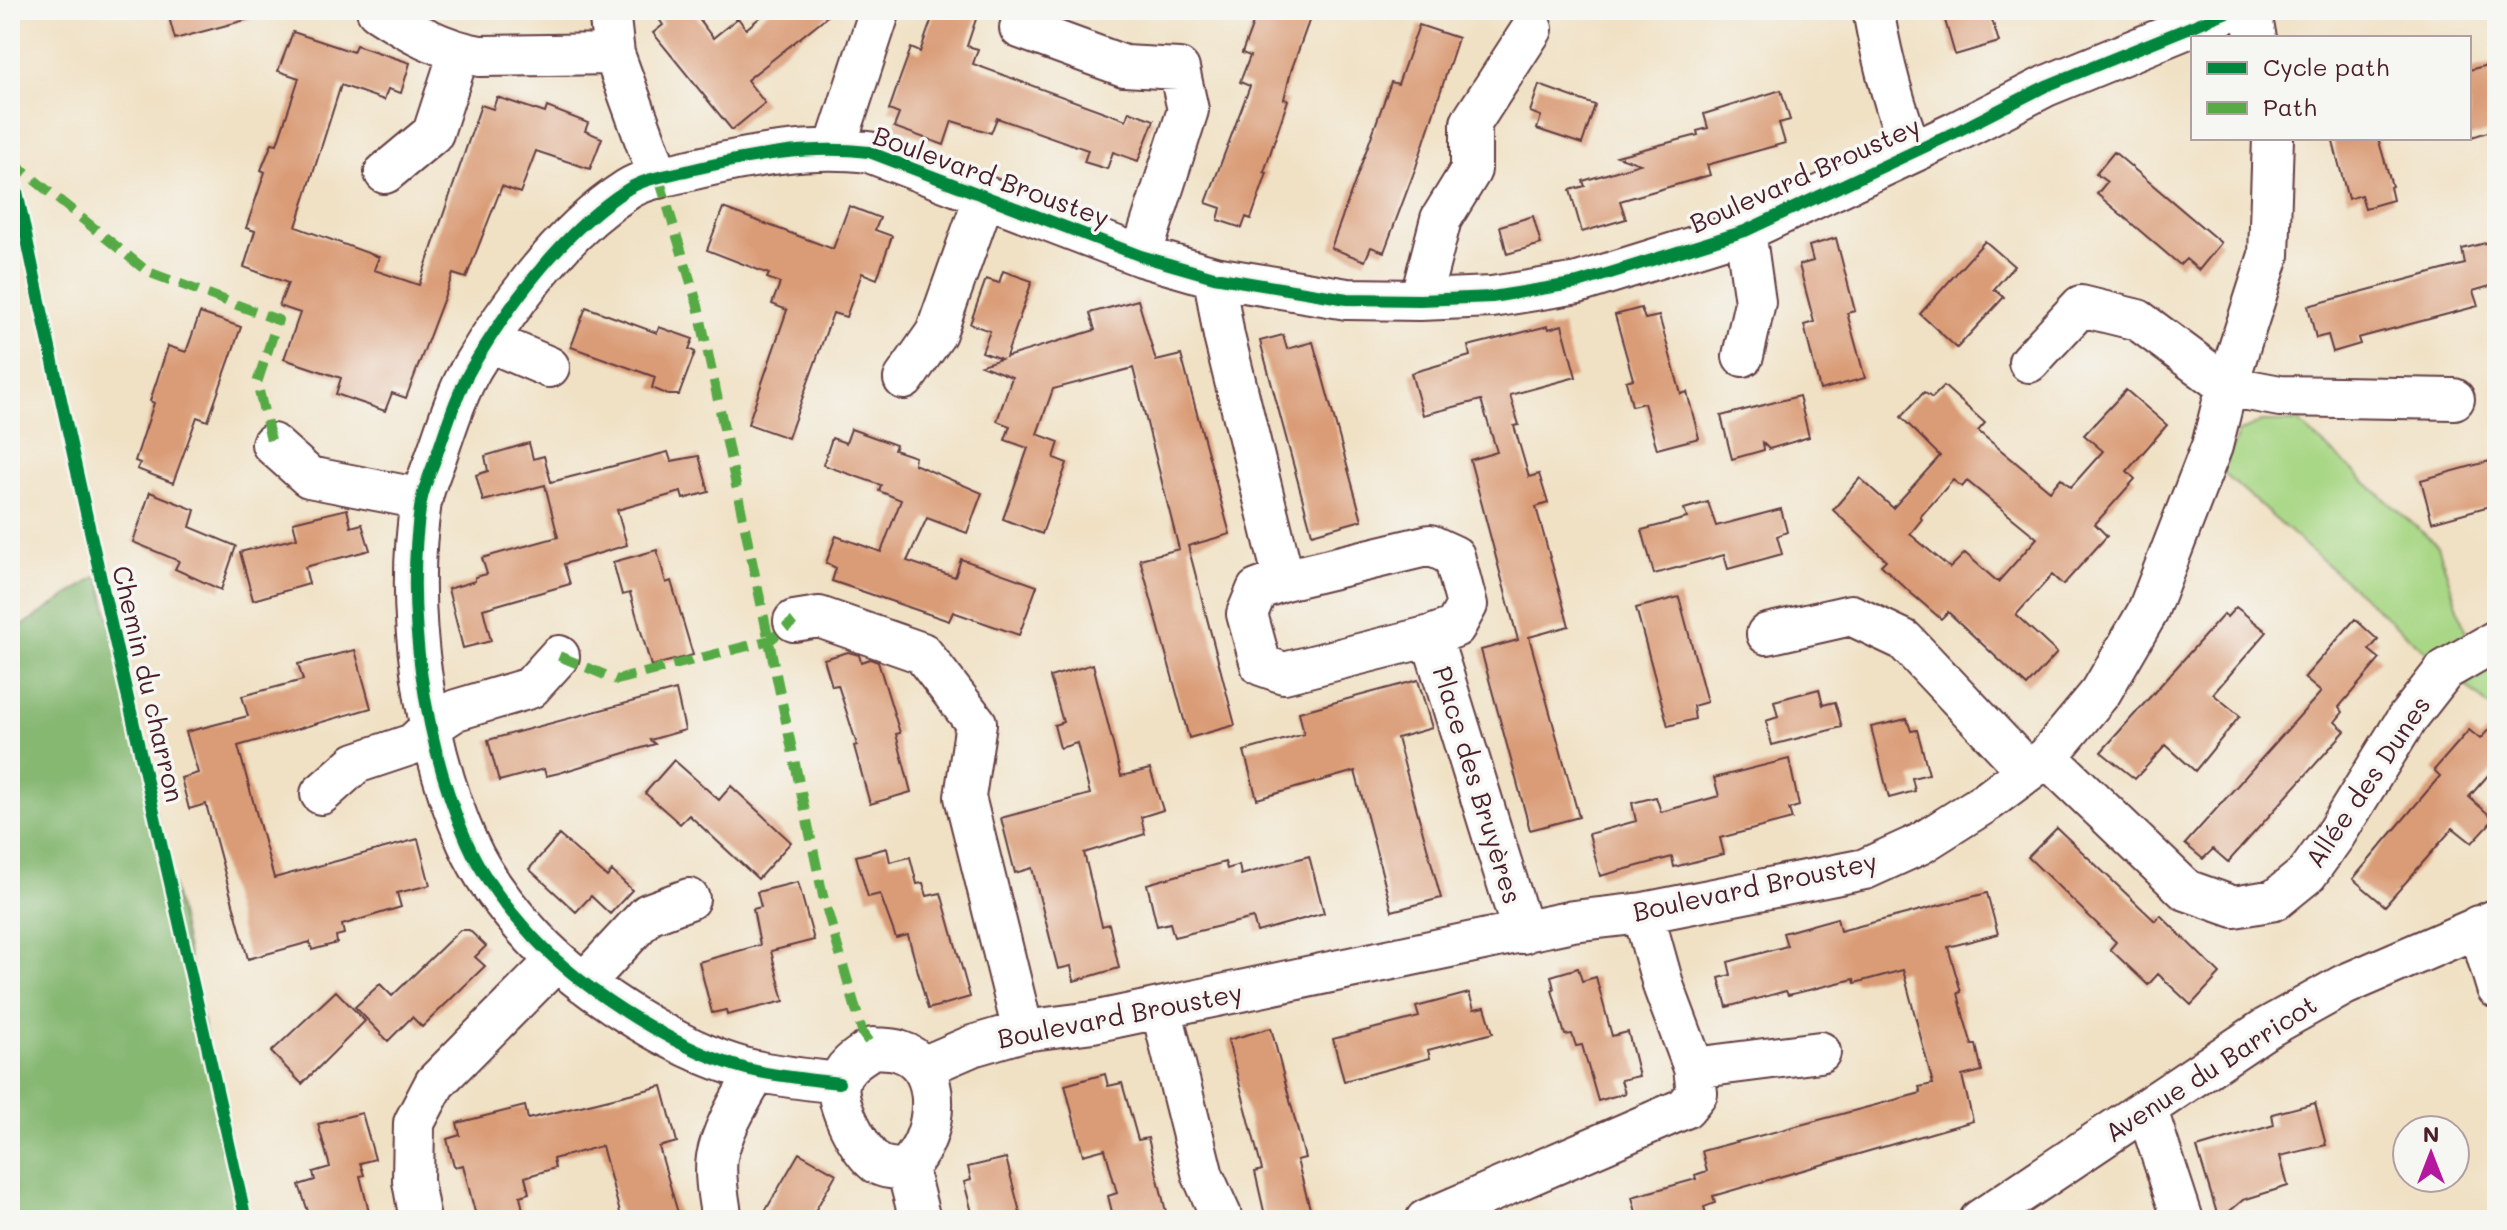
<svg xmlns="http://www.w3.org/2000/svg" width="2507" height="1230" font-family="Mali,sans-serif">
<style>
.green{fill:#a8d785;stroke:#797b58;stroke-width:2}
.forest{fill:#86b872;stroke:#686c4e;stroke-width:2}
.building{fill:#da9c77;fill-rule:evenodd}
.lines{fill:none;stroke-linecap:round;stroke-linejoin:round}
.minor-casing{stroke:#633c42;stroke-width:44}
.minor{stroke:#fff;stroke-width:40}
.quiet{stroke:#57aa44;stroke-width:10;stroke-dasharray:20 10;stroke-linecap:butt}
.cycleway-casing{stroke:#f6f6f2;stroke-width:17}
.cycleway{stroke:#00873e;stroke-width:12}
.labels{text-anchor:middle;stroke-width:7;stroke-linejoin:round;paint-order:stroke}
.street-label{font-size:26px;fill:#4a1f2b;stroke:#f6f6f2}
</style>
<rect width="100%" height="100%" fill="#f6f6f2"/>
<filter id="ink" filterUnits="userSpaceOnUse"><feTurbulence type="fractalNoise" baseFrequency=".0125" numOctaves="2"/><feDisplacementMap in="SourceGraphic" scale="16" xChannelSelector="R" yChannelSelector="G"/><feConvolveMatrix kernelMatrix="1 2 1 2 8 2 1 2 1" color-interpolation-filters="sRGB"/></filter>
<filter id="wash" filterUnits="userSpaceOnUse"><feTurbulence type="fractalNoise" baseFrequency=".006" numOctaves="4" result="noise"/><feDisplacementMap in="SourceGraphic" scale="32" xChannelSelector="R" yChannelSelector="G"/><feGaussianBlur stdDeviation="1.8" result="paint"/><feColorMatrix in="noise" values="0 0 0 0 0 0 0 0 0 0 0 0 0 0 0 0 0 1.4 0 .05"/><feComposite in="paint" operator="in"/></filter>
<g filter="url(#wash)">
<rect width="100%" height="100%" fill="#f0e1c4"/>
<path class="green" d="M2261 422H2298L2438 546 2467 636 2433 658 2222 472 2239 432Z
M2497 665V714L2464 684Z"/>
<path class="forest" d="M99 575 176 900 246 1220H10V634Z"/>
<g id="blocks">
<path class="building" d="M167 10H252L253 18 175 39Z
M653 10H692L713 38 738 18 746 29 769 10H835L747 80 765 103 732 130 653 33 663 25Z
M935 10H979L967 46 978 49 973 64 1126 120 1129 111 1154 120 1138 161 1113 152 1107 169 1084 162 1088 150 997 118 991 133 952 121 944 145 894 127 899 114 889 110 899 81 911 48 920 52Z
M1258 10H1313L1291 71 1284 99 1288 100 1264 172 1267 173 1251 219 1246 217 1242 228 1218 220 1221 208 1206 203 1250 86 1240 82 1250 56 1242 53Z
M1942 10H1989L1999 42 1955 55Z
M1419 25 1458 38 1416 167 1384 252 1371 247 1365 261 1331 248 1391 82 1398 84Z
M293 32 353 52 356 45 410 63 401 93 388 89 384 100 341 85 296 227 379 257 374 270 419 285 481 105 493 109 497 97 545 113 547 107 588 123 585 131 602 138 590 169 536 151 520 193 502 186 466 278 453 274 406 398 392 393 385 411 336 394 341 378 284 359 300 313 279 306 288 283 244 267 255 231 246 228 265 172 261 170 272 143 277 144 299 78 278 71Z
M2491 64 2497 85V129L2469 138V70Z
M1539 85 1595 105 1582 144 1537 129 1541 116 1530 112Z
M1781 90 1790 120 1779 123 1785 143 1707 165 1710 175 1620 201 1626 219 1582 232 1570 190 1585 186 1583 181 1640 164 1617 156 1698 135 1697 131 1708 128 1704 114Z
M2332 138H2378L2392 186 2390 187 2393 200 2365 208 2361 195 2348 199Z
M2114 152 2221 243 2199 270 2186 259 2180 265 2097 194 2107 182 2096 174Z
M849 206 880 218 875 230 892 236 877 279 862 273 846 317 833 313 788 438 748 424 787 310 772 304 780 283 767 278 769 274 707 250 723 208 833 249Z
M1533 216 1541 244 1507 254 1500 226Z
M1836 238 1855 311 1847 313 1865 378 1820 390 1804 325 1814 322 1799 265 1813 261 1809 246Z
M2497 240V284L2473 291 2478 306 2358 338 2360 344 2333 352 2328 335 2316 338 2308 306 2465 264 2462 249Z
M1985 241 2014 266 1994 289 2004 297 1957 348 1920 314Z
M1003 271 1032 281 1006 357 1095 330 1090 313 1138 300 1156 361 1181 355 1230 534 1188 546 1235 725 1189 738 1140 559 1179 549 1133 368 1053 389 1037 434 1059 442 1054 458 1067 463 1042 534 1003 519 1028 448 1005 440 1010 426 997 421 1012 377 981 365 1001 359 982 352 990 331 970 324 986 279 999 283Z
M586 307 657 333 659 327 693 339 689 349 695 352 679 395H669L652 388 655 377 571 347Z
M1641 308 1645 319 1659 316 1681 394 1687 392 1699 438 1657 449 1644 403 1632 406 1626 381 1633 379 1615 315Z
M200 313 241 327 208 421 197 417 173 483 137 469 140 463 135 461 154 403 150 401 168 346 186 352Z
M1562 325 1576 377 1510 395 1519 425 1514 426 1529 477 1539 474 1548 503 1536 507 1569 626 1529 637 1579 817 1530 830 1481 650 1518 640 1470 460 1497 452 1481 400 1423 415 1411 373 1470 356 1468 346 1548 326 1549 329Z
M1283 335 1287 349 1313 342 1362 520 1312 534 1260 341Z
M1944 386 1985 423 1978 431 2050 491 2061 478 2071 487 2103 451 2084 435 2126 390 2167 425 2127 471 2135 479 2095 524 2107 536 2063 585 2052 575 2016 615 2057 653 2027 686 1948 612 1941 619 1912 594 1881 565 1886 560 1833 510 1860 478 1893 508 1940 456 1901 417 1924 392 1932 398ZM1953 480 1962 487 1967 481 2037 538 1998 582 1965 553 1950 568 1910 534 1922 519 1920 517Z
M1799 396 1809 437 1769 449 1763 443 1764 450 1732 459 1721 416Z
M851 429 896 445 894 450 915 457 914 464 982 493 967 533 927 518 907 561 955 577 961 559 1037 586 1019 635 953 612 949 621 832 581 836 568 826 563 836 536 881 552 901 500 879 491 881 485 823 465 832 438 846 443Z
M529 443 533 459 544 456 551 482 668 452 671 461 699 456 709 492 683 499 681 492 617 510 627 545 564 564 570 584 483 609 491 641 463 648 448 589 475 581V577L487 574 482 558 558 537 545 485 483 501 476 475 488 471 485 456Z
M2497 459V504L2432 522 2421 480Z
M150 492 195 510 190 527 236 546 221 590 175 569 179 561 133 542Z
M1708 502 1716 526 1781 509 1787 532 1777 536 1782 554 1728 569 1724 555 1654 574 1642 530 1687 518 1684 509Z
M347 509 351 527 362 524 370 550 305 567 309 584 253 600 240 552 297 538 293 522Z
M657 550 666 583 671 581 693 655 651 666 630 593 622 595 613 562Z
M1679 597 1707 702 1693 706 1695 719 1668 726 1636 608Z
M2236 607 2267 632 2213 694 2240 716 2195 771 2166 745 2135 779 2101 752 2224 614 2227 617Z
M2355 619 2378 640 2369 650 2380 659 2339 707 2343 712 2335 722 2345 731 2228 862 2213 849 2203 859 2185 844 2321 692 2304 678Z
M355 650 371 708 238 746 274 878 418 839 430 885 397 893 401 907 342 925 344 934 336 936 337 943 312 950 310 942 248 959 206 804 189 809 181 778 198 773 186 732 248 716 242 696 303 680 298 664Z
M848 652 859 655 861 662 870 659 878 662 900 733 896 734 911 792 870 804 854 746 857 745 838 685 832 686 824 659Z
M1093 664 1121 776 1150 769 1163 810 1141 817 1145 834 1084 853 1102 926 1109 924 1119 968 1074 981 1071 966 1058 969 1032 868 1015 873 1001 818 1090 794 1077 743 1060 748 1054 725 1063 722 1050 677Z
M1418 680 1432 728 1397 738 1441 898 1392 911 1355 771 1257 799 1244 751 1304 734 1299 712Z
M1819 689 1823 705 1835 702 1842 727 1772 745 1766 721 1778 717 1774 701Z
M676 690 685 730 650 740 655 744 559 773 546 776 544 769 499 781 488 740Z
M1907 719 1911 731 1917 730 1929 774 1912 778 1915 791 1889 798 1871 727Z
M2497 721V765L2469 797 2494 819 2472 843 2453 828 2385 906 2353 879 2440 776 2434 770 2469 730 2480 739Z
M1789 759 1799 806 1789 809 1792 819 1720 838 1724 854 1674 867 1672 857 1600 876 1589 834 1636 821 1632 803 1656 797 1661 812 1719 796 1714 778Z
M674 760 719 800 731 786 791 842 758 879 689 815 680 824 645 793Z
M2057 828 2155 921 2160 915 2220 974 2191 1005 2158 974 2148 985 2110 949 2116 942 2028 857Z
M559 835 607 877 612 871 632 890 610 914 591 896 576 912 529 869Z
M887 848 890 862 910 857 917 884 923 883 927 896 941 893 970 997 928 1009 908 935 896 938 880 894 868 897 856 856Z
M1309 856 1324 913 1257 932 1253 918 1174 937 1170 923 1157 926 1147 884 1225 862 1227 869 1239 865 1241 875Z
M798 882 814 940 771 951 784 1001 727 1015 726 1010 712 1013 699 962 760 945 753 909 761 907 757 892Z
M1987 893 1998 934 1948 947 1961 992 1958 993 1964 1018 1972 1045H1976L1982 1071 1962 1076 1973 1121 1713 1196 1715 1203 1704 1207 1708 1220H1638L1632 1197 1696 1179 1695 1175 1707 1171 1702 1151 1921 1093 1919 1087 1933 1084 1903 970 1855 983 1854 979 1788 995 1786 991 1727 1007 1719 978 1731 975 1728 962 1787 946 1783 933 1837 918 1840 931Z
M460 930H469L486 946 475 957 485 966 422 1027 412 1017 388 1041 355 1007 380 984 392 996Z
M1578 968 1582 981 1596 977 1612 1036 1628 1032 1639 1076 1621 1080 1625 1093 1598 1101 1582 1045 1576 1046 1572 1034 1565 1035 1552 990 1554 989 1551 976Z
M336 991 365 1021 302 1084 271 1052Z
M1469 993 1474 1009 1485 1007 1493 1033 1428 1050 1430 1058 1344 1081 1333 1039 1419 1017 1416 1007Z
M1271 1028 1305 1158 1297 1160 1313 1220H1266L1255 1172 1262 1170 1228 1040Z
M1105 1074 1108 1086 1122 1083 1138 1140 1148 1138 1168 1220H1114L1108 1196 1117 1193 1105 1149 1083 1155 1065 1085Z
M662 1086 677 1142 659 1147 680 1220H622L602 1146 553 1159 555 1168 525 1177 529 1193 520 1196 525 1220H477L463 1165 454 1167 447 1139 460 1135 457 1123 525 1106 528 1119Z
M2315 1103 2326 1145 2280 1156 2288 1186 2243 1200 2219 1220 2197 1148 2274 1125 2272 1114Z
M362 1113 375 1159 360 1163 364 1175 360 1176 371 1220H311L299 1185 315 1180 313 1172 330 1167 318 1124Z
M799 1153 836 1174 810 1220H760Z
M1006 1158 1022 1220H974L964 1182 971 1180 968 1167Z"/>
</g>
</g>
<g filter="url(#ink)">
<use href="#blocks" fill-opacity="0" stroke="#633c42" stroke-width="2"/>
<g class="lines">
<defs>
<path id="minor" d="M377 10C409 31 442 50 480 56L614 54
M609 10 614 54 659 178
M1873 10C1882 59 1893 105 1912 151
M2250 10 2256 38
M1020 28 1124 66 1179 69 1188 110 1141 256
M835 148 880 10
M385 173 433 133 459 53
M1214 277 1224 336 1284 580
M1420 300 1441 219 1471 170V123L1532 29
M490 342 549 367
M1743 356 1755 302 1745 231
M2029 362 2081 306 2138 320 2227 386 2280 396 2454 399
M904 379 936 333 984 198
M272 444 309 477 422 499
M1430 545 1454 556 1467 605 1455 627 1431 636 1284 673 1261 665 1247 614 1257 590 1284 580Z
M794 621 819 617 922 653 976 723 965 797 1023 1031
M1767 634 1851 615 1904 640 2028 771
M1431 636 1523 933
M2047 757 2186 890 2234 907 2275 900 2307 874 2335 835 2406 720 2445 670 2497 640
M321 794 356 763 413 744 432 726 456 710 530 688 559 656
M2478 926 2497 988
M584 983 648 914 689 899
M1161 1008 1203 1176 1223 1220
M873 1048C881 1049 891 1048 899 1051 939 1063 938 1117 921 1148 917 1155 912 1162 907 1169 897 1169 885 1169 876 1163 860 1150 835 1105 839 1084 842 1066 860 1056 873 1048Z
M923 1067 972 1046 1023 1031 1093 1022 1573 921 1643 913 1865 869 1920 844 1988 801 2047 757 2101 692 2147 613 2212 446 2227 386 2269 255 2273 138
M1694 1068 1820 1052
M839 1083C813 1080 786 1077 760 1072 686 1057 584 992 533 937 508 910 482 876 467 842 424 743 404 609 421 502 424 486 432 469 437 454 447 425 457 393 472 367 511 302 564 230 628 189 646 178 670 175 690 170 750 156 807 145 869 152L1141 256 1214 277 1347 299 1420 300 1492 297 1578 283 1745 231 1954 133 2046 86 2232 10
M2147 1110 2183 1220
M907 1169 920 1220
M420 1220 413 1181 414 1123 435 1083 556 961
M722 1220C719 1200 714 1177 717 1157 723 1126 742 1098 757 1071
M1426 1220 1685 1108 1697 1093 1694 1068 1664 988 1643 913
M1980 1220 2265 1029 2344 985 2497 919"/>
</defs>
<use href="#minor" class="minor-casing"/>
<use href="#minor" class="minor"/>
<path class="quiet" d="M11 161 148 272 278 320 257 383 272 444
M659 178 698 306 823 896 863 1034 873 1048
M559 656 617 680 770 640 794 621"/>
<defs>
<path id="cycleway" d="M10 157C82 513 168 865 246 1220
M839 1083C813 1080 786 1077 760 1072 686 1057 584 992 533 937 508 910 482 876 467 842 424 743 404 609 421 502 424 486 432 469 437 454 447 425 457 393 472 367 511 302 564 230 628 189 646 178 670 175 690 170 750 156 807 145 869 152L1141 256 1214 277 1347 299 1420 300 1492 297 1578 283 1745 231 1954 133 2046 86 2232 10"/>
</defs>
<use href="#cycleway" class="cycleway-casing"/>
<use href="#cycleway" class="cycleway"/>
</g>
</g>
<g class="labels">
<g class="street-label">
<text transform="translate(1805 175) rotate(-24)" y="9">Boulevard Broustey</text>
<text transform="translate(991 177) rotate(20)" y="9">Boulevard Broustey</text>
<text transform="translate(148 684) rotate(77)" y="9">Chemin du charron</text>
<text transform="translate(2368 782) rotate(-56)" y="9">Allée des Dunes</text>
<text transform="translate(1477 785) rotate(73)" y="9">Place des Bruyères</text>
<text transform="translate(1755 887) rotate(-12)" y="9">Boulevard Broustey</text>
<text transform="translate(1120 1016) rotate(-11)" y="9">Boulevard Broustey</text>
<text transform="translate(2211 1069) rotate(-33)" y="9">Avenue du Barricot</text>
</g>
</g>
<rect width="2507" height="1230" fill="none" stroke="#f6f6f2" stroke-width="40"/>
<rect x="2191" y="36" width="280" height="104" fill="#f6f6f2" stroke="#b1a0a2" stroke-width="2"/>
<rect x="2207" y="62" width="40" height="12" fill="#00873e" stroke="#b1a0a2" stroke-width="2"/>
<text x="2263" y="76" font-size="24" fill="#4a1f2b">Cycle path</text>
<rect x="2207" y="102" width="40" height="12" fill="#57aa44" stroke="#b1a0a2" stroke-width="2"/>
<text x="2263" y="116" font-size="24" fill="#4a1f2b">Path</text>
<g transform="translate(2431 1154)"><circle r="38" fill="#f6f6f2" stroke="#b1a0a2" stroke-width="2"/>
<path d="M0-6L14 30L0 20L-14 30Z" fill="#b5179e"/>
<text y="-12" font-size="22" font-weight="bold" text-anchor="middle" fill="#4a1f2b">N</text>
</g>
</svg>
